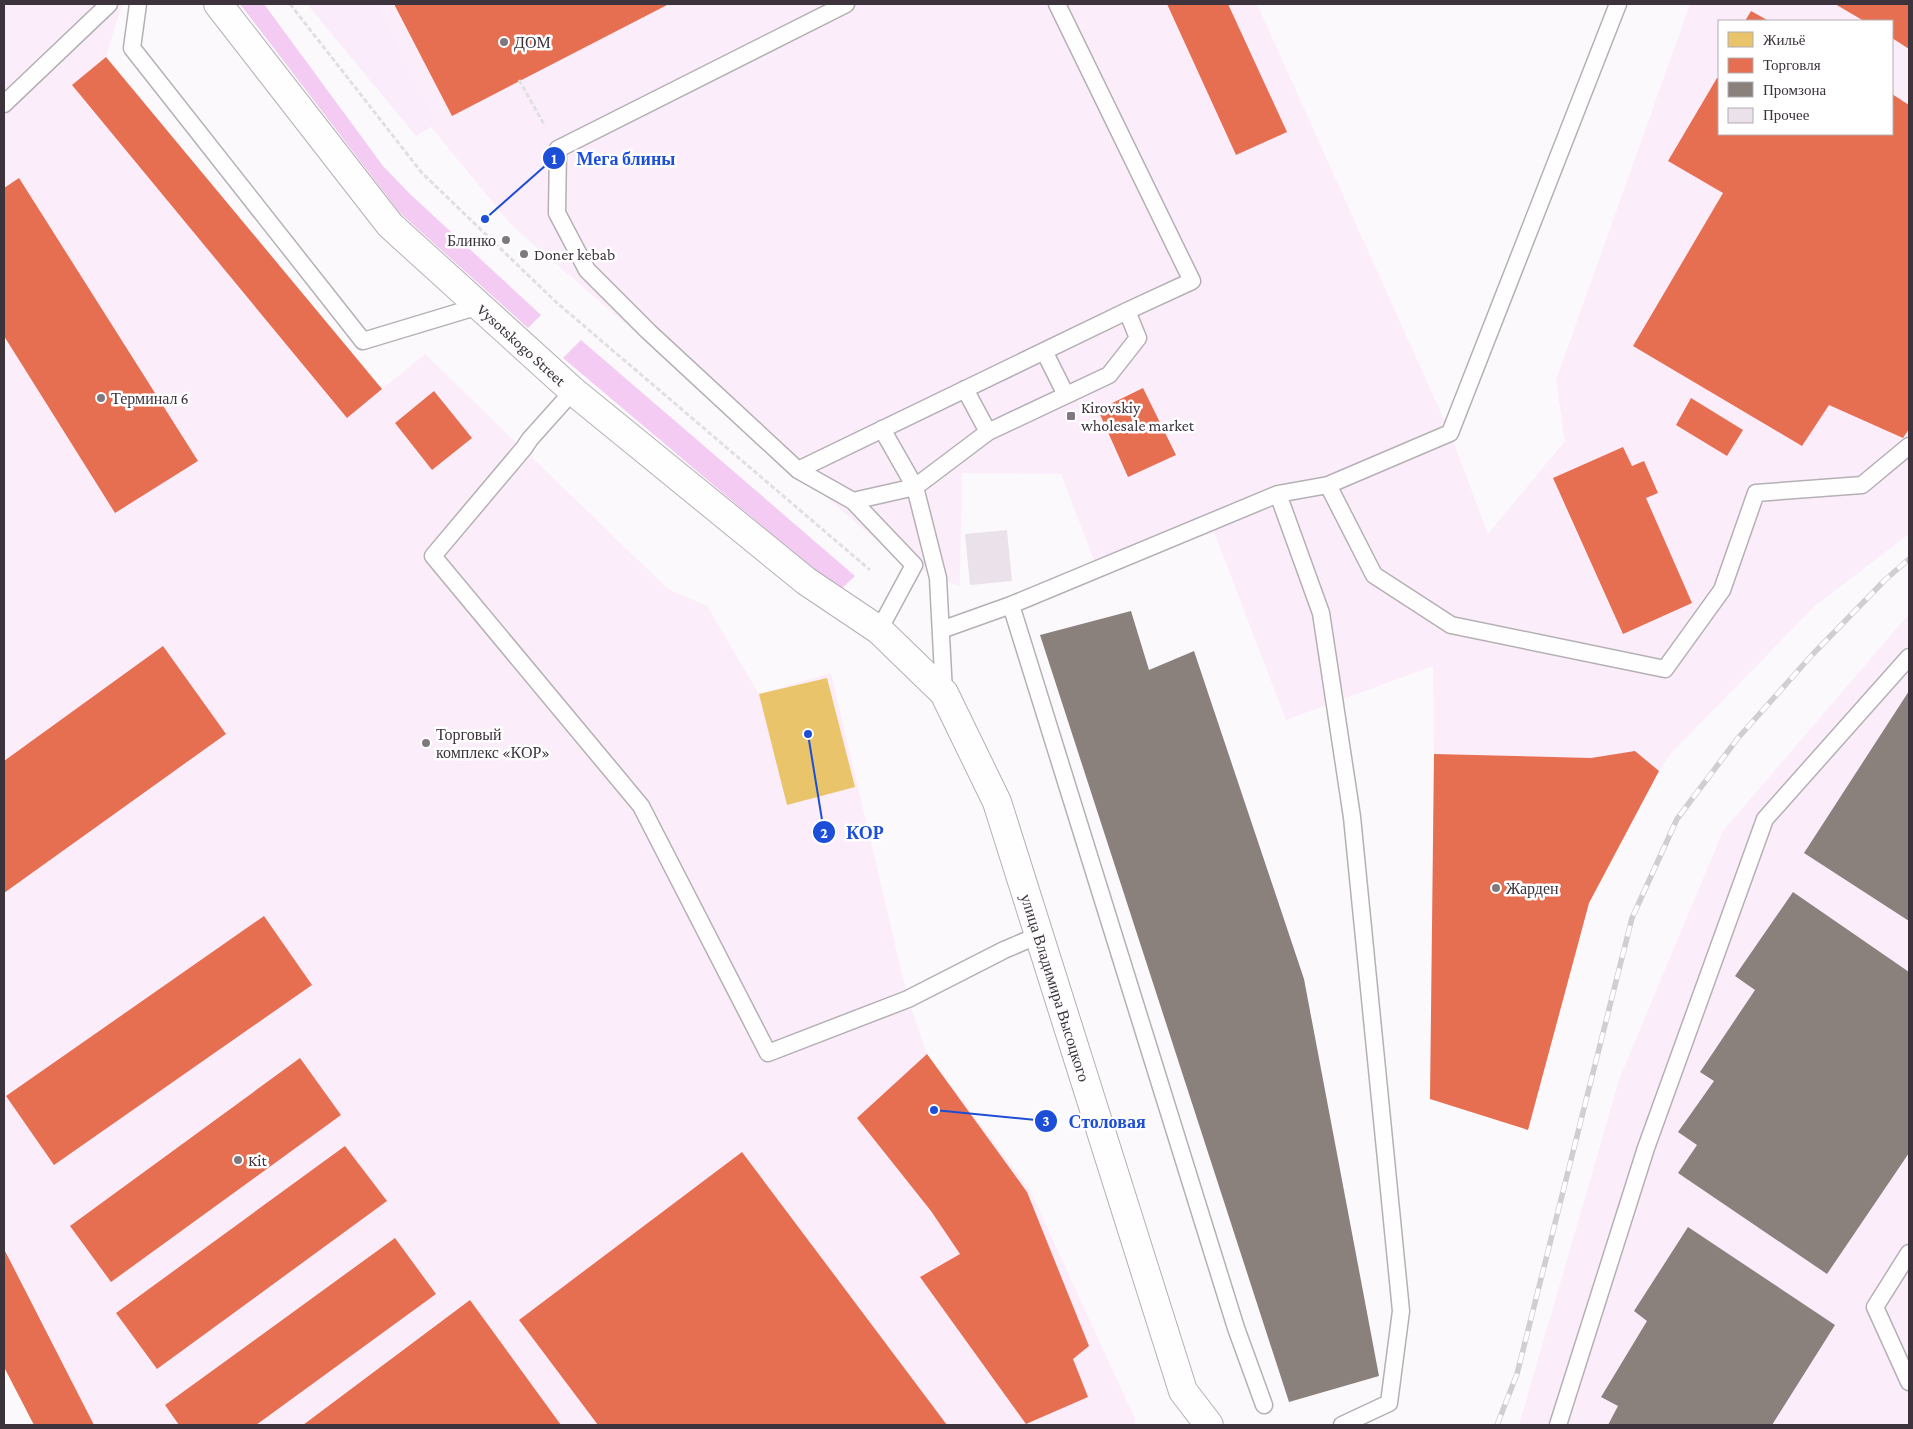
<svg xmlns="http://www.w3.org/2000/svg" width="1913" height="1429" font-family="'Crimson Pro',serif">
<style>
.built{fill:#fcedfb;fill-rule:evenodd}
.green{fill:#fbecfb}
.forest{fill:#f4ccf3}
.homes{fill:#e9c46a}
.shops{fill:#e76f51}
.industry{fill:#8a817c}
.building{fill:#ebe1eb}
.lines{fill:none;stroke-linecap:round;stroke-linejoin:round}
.service-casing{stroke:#b4b0b4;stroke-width:19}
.secondary-casing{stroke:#b4b0b4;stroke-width:30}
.path{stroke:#e1e0e1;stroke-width:3;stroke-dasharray:5 2.5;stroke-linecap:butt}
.service{stroke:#fffeff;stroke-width:16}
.secondary{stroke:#fffeff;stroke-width:28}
.rail-casing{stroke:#d0ced0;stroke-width:5.5}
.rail{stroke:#fff;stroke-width:4;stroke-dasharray:11;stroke-linecap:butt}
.poi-dot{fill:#7f787f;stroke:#fff;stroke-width:2}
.labels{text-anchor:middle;stroke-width:5;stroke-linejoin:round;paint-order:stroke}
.poi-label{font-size:16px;fill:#3c333c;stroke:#fff;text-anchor:start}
.street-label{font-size:16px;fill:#3c333c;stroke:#fff}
.leader{fill:none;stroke:#1d4ed8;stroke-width:2}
.callout-dot{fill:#1d4ed8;stroke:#fff;stroke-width:2}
.mark-label{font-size:15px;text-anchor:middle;font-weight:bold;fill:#fff}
.callout-label{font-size:18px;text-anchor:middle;font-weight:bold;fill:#1d4ed8;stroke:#fff;stroke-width:5;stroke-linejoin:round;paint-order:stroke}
</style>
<rect width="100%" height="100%" fill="#fcf9fc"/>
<path class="built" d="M4 4H122L106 57 382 389 425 354 668 589 707 606 759 694 831 673 908 999 927 1054 1030 1190 1135 1419V1425H34L4 1366Z
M330 4H1257L1450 433 1488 534 1565 441 1556 380 1690 4H1909V534L1815 606 1673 751 1659 771 1589 903 1528 1130 1430 1099 1434 754 1433 666 1286 720 1214 532 1098 571 1061 474 962 473 960 586 938 578 892 554 512 226ZM1719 21H1892V134H1719Z
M1909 614V1425H1519L1620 1077 1723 831Z"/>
<path class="green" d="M307 4H377L437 123 416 136Z"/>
<path class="forest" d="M240 4H264L383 166 410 194 541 315 528 328 399 212Z
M581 340 855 576 839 591 563 358Z"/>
<path class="homes" d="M827 678 855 787 787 805 759 694Z"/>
<path class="shops" d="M394 4H669L452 116Z
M1167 4H1228L1287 132 1236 155Z
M1835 4H1909V49L1892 38V21H1864Z
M1751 11 1769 21H1745Z
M106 57 382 389 347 418 72 85Z
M1717 78 1719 79V134H1892V94L1909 105V429L1903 438 1829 405 1802 446 1633 346 1723 193 1668 161Z
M19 178 198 461 115 513 4 336V188Z
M1143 388 1176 455 1128 477 1098 410Z
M434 391 472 438 432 470 395 423Z
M1691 398 1743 430 1727 456 1676 425Z
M1623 447 1632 466 1644 461 1658 493 1646 498 1692 603 1623 634 1553 478Z
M163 646 226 734 4 893V761Z
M1635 751 1659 771 1589 903 1528 1130 1430 1099 1434 754 1591 758Z
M264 916 312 985 54 1165 6 1096Z
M927 1054 1027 1192 1089 1346 1073 1359 1088 1397 1026 1424 920 1277 960 1254 931 1211 857 1118Z
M300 1058 341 1115 111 1282 70 1226Z
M345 1146 387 1201 157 1369 116 1313Z
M742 1152 947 1425H598L519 1320Z
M395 1238 436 1294 256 1425H179L165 1405Z
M4 1249 94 1425H34L4 1367Z
M470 1300 561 1425H303Z"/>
<path class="industry" d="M1131 611 1149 670 1194 651 1304 979 1379 1376 1289 1402 1040 635Z
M1909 691V921L1804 853Z
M1793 892 1909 972V1153L1827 1274 1678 1173 1697 1145 1678 1132 1714 1081 1700 1072 1755 990 1735 976Z
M1688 1227 1835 1325 1772 1425H1608L1618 1406 1601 1397 1647 1321 1634 1311Z"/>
<path class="building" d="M1007 530 1012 581 970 585 965 534Z"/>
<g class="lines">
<defs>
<path id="service" d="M138 4 132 48 363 341 479 306
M846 4 558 149 557 213 587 270 649 332 798 470 853 501 914 565 879 630
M4 104 109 4
M1044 351 1066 395
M965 389 988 432
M573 391 530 439 524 448 433 556 641 806 768 1053 908 999 1004 950 1039 935
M882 429 915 487 938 578 944 693
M798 470 1127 311 1192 281 1057 4
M1328 485 1374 575 1451 625 1665 669 1722 590 1756 493 1862 485 1909 446
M1278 494 1321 613 1352 817 1401 1311 1389 1403 1342 1425
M853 501 915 487 988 432 1109 375 1138 338 1127 311
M1011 605 1236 1328 1264 1405
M941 630 1011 605 1278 494 1328 485 1450 433 1618 4
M1909 1253 1875 1307 1909 1382
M1558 1425 1646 1148 1765 819 1909 657"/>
<g id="secondary">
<path id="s1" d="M218 4 390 225 573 391 806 581 879 630 944 693 997 802 1183 1391 1209 1425"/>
</g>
</defs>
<use href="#service" class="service-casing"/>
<use href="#secondary" class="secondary-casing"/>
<path class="path" d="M290 4 422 173 556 302 870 570
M519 80 545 126"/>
<use href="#service" class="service"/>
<use href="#secondary" class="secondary"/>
<defs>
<path id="rail" d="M1497 1425 1517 1374 1632 918 1677 819 1738 738 1812 655 1885 580 1909 559"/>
</defs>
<use href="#rail" class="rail-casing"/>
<use href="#rail" class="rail"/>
</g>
<g class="poi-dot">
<circle cx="504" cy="42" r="5"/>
<circle cx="506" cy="240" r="5"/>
<circle cx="524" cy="254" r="5"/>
<circle cx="101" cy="398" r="5"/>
<rect x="1066" y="411" width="10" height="10" rx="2.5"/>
<circle cx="426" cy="743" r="5"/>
<circle cx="1496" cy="888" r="5"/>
<circle cx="238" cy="1160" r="5"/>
</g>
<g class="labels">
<g class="poi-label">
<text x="514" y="48">ДОМ</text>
<text x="496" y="246" text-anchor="end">Блинко</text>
<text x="534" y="260">Doner kebab</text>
<text x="111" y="404">Терминал 6</text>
<text x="1081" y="413">Kirovskiy<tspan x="1081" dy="18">wholesale market</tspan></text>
<text x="436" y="740">Торговый<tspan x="436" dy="18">комплекс «КОР»</tspan></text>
<text x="1506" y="894">Жарден</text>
<text x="248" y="1166">Kit</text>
</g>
<g class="street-label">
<text dy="6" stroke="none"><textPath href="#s1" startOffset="458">Vysotskogo Street</textPath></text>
<text dy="6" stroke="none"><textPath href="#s1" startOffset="1322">улица Владимира Высоцкого</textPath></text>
</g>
</g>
<path class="leader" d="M485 219L554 158M808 734L824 832M934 1110L1046 1121"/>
<g class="callout-dot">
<circle cx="485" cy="219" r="5"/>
<circle cx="808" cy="734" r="5"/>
<circle cx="934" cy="1110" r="5"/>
<circle cx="554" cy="158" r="12"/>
<circle cx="824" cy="832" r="12"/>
<circle cx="1046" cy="1121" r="12"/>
</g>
<g class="mark-label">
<text x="554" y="164">1</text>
<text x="824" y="838">2</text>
<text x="1046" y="1126">3</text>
</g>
<g class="callout-label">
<text x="626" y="165">Мега блины</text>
<text x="865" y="839">КОР</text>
<text x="1107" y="1128">Столовая</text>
</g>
<rect width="1913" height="1429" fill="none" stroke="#3c333c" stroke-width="10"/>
<rect x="1718" y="20" width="175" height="115" fill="#ffffff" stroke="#b1adb1"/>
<rect x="1728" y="32" width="25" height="15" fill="#e9c46a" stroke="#b1adb1"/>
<text x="1763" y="45" font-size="15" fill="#3c333c">Жильё</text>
<rect x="1728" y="58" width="25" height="15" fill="#e76f51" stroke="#b1adb1"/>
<text x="1763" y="70" font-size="15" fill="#3c333c">Торговля</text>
<rect x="1728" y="82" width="25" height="15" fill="#8a817c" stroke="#b1adb1"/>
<text x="1763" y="95" font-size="15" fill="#3c333c">Промзона</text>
<rect x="1728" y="108" width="25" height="15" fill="#ebe1eb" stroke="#b1adb1"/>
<text x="1763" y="120" font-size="15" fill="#3c333c">Прочее</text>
</svg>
